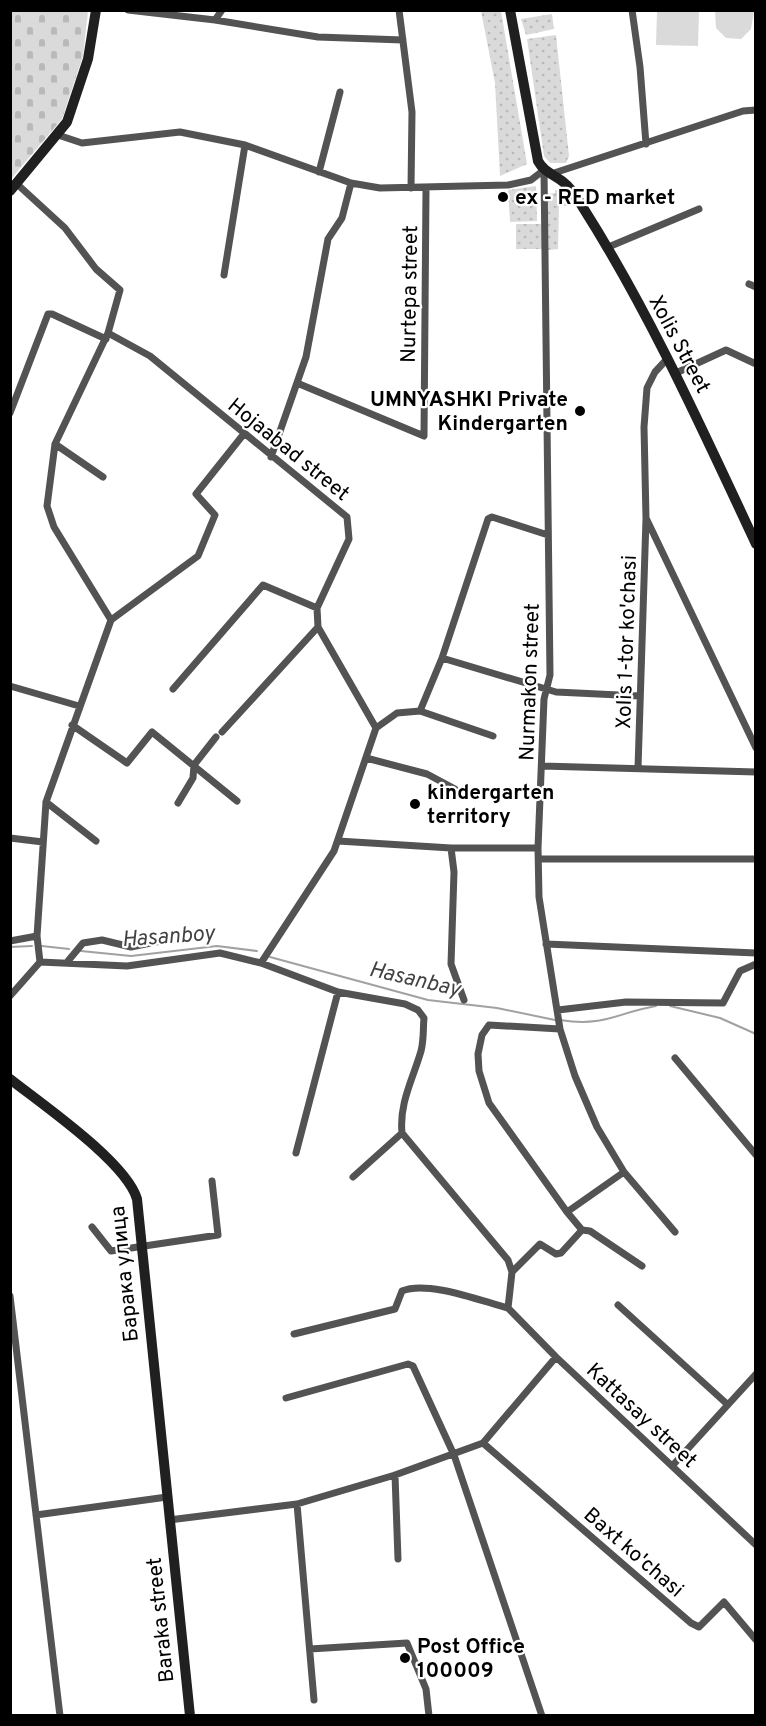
<svg xmlns="http://www.w3.org/2000/svg" width="766" height="1726" font-family="Overpass,sans-serif">
<style>
.grass{fill:url(#grass-dots)}
.cemetery{fill:url(#cemetery-stones)}
.pitch{fill:#dadada}
.lines{fill:none;stroke-linecap:round;stroke-linejoin:round}
.stream{stroke:#a1a1a1;stroke-width:2}
.street{stroke:#535353;stroke-width:7}
.secondary{stroke:#202020;stroke-width:10}
.poi-dot{fill:#000;stroke:#fff;stroke-width:2}
.labels{text-anchor:middle;stroke-width:4.5;stroke-linejoin:round;paint-order:stroke}
.poi-label{font-size:21px;font-weight:bold;fill:#000;stroke:#fff;text-anchor:start}
.street-label{font-size:21px;fill:#000;stroke:#fff}
.water-label{font-size:22px;font-style:italic;fill:#424242;stroke:#fff}
</style>
<defs>
<pattern id="grass-dots" width="8" height="8" patternUnits="userSpaceOnUse" patternTransform="scale(1.5)"><rect width="8" height="8" fill="#dadada"/><path d="M2 2h.1M6 6h.1" fill="none" stroke="#b9b9b9" stroke-width="1.8" stroke-linecap="round"/></pattern>
<pattern id="cemetery-stones" width="16" height="16" patternUnits="userSpaceOnUse" patternTransform="scale(1.5)"><rect width="16" height="16" fill="#dadada"/><path d="M2 7V4a2 2 0 0 1 4 0v3zM10 15v-3a2 2 0 0 1 4 0v3z" fill="#b9b9b9"/></pattern>
</defs>
<rect width="100%" height="100%" fill="#fff"/>
<path class="grass" d="M481 11H501L527 164 500 176 495 83Z
M552 14 554 29 526 35 521 19Z
M556 35 569 156 566 163H550L544 156 527 39Z
M536 186 537 221 510 222 508 190Z
M555 190 571 195 578 206H559L558 249 548 250 547 194 555 193Z
M516 224H541L542 249H516Z"/>
<path class="cemetery" d="M11 11H88L83 56 62 119 11 179Z"/>
<path class="pitch" d="M657 11H699L698 46 656 45Z
M715 11H754L751 29 741 39 726 38 716 28Z"/>
<g class="lines">
<path class="stream" d="M42 946 69 949
M10 947 32 946
M81 951 131 956 217 946 257 951
M270 957 428 1000 497 1008 555 1020
M670 1006 720 1018 756 1034
M560 1020C605 1027 616 1013 656 1006"/>
<path class="street" d="M128 10 215 20 318 37 403 40
M399 10 412 112 411 188
M632 10 640 67 646 144
M215 20 222 10
M58 135 82 143 180 132 245 145 351 183 380 188 508 185 531 180 544 170
M544 170 550 675 544 699 538 848 539 897 560 1029 575 1076 597 1127 624 1172 675 1232
M319 172 340 92
M551 174 743 111 756 110
M17 184 65 228 96 269 120 290 108 333 55 444 47 506 54 527 111 620
M606 248 699 209
M224 275 245 145
M749 284 756 287
M108 333 150 356 347 517 349 539 317 608 318 627 376 728
M668 358 655 372 647 388 644 427 646 518 756 748
M676 373 726 350 756 364
M297 383 424 436 426 189
M10 413 48 314H52L106 339
M55 444 103 477
M271 457 306 357 328 239 342 218 351 183
M442 658 556 692 640 696
M10 686 79 706
M173 689 263 585 317 608
M420 711 493 736
M72 725 127 763 152 732 237 801
M222 732 318 627
M366 758 427 774 455 789
M542 766 756 772
M638 768 646 519
M46 802 96 841
M178 803 193 778 194 765 216 737
M10 838 43 842
M338 841 451 848H538
M451 848 454 872 451 964 464 1000
M539 859H756
M10 941 37 936
M546 944 756 953
M68 961 83 943 102 940 131 947 170 939
M40 962 37 936 46 802 111 620 198 556 215 515 196 494 243 435
M261 963 334 851 376 728 397 713 420 711 442 658 488 519 492 517 548 535
M10 996 40 962 127 966 220 953 261 963 338 992 405 1004 418 1010 424 1018C423 1028 424 1040 421 1051 413 1079 399 1103 402 1133L508 1260 512 1272 508 1308
M558 1010 626 1002 723 1003 740 971 756 964
M560 1029 489 1025 482 1035 478 1054 479 1071 489 1103 567 1212
M675 1058 756 1155
M296 1153 338 992
M353 1177 402 1133
M92 1227 111 1251 218 1235 212 1181
M582 1230 590 1231 642 1266
M512 1272 540 1244 556 1254 561 1253 582 1230 567 1212 624 1172
M10 1296 60 1716
M618 1305 727 1404
M508 1308 556 1357 756 1545
M294 1334 395 1309 402 1291C427 1280 481 1301 508 1308
M286 1398 408 1364 413 1366 454 1455 542 1716
M483 1443 691 1623 699 1627 724 1602 756 1640
M673 1465 756 1374
M395 1475 398 1559
M297 1504 314 1700
M36 1515 167 1497
M169 1520 297 1504 395 1475 483 1443 556 1357
M310 1649 407 1643 426 1689 429 1716"/>
<path class="secondary" d="M510 10 538 161C544 172 553 174 562 181 570 187 577 197 582 206 650 313 702 429 756 544
M10 191 67 122 88 59 96 10
M10 1079C43 1105 126 1162 137 1199L190 1716"/>
</g>
<g class="poi-dot">
<circle cx="503" cy="197" r="6"/>
<circle cx="580" cy="411" r="6"/>
<circle cx="415" cy="804" r="6"/>
<circle cx="405" cy="1658" r="6"/>
</g>
<g class="labels">
<g class="poi-label">
<text x="515" y="204">ex - RED market</text>
<text x="568" y="406" text-anchor="end">UMNYASHKI Private<tspan x="568" dy="24">Kindergarten</tspan></text>
<text x="427" y="799">kindergarten<tspan x="427" dy="24">territory</tspan></text>
<text x="417" y="1653">Post Office<tspan x="417" dy="24">100009</tspan></text>
</g>
<g class="street-label">
<text transform="translate(409 294) rotate(-89)" y="7">Nurtepa street</text>
<text transform="translate(680 344) rotate(62)" y="7">Xolis Street</text>
<text transform="translate(289 449) rotate(39)" y="7">Hojaabad street</text>
<text transform="translate(626 642) rotate(-88)" y="7">Xolis 1-tor ko'chasi</text>
<text transform="translate(529 682) rotate(-88)" y="7">Nurmakon street</text>
<text transform="translate(124 1274) rotate(-96)" y="7">Барака улица</text>
<text transform="translate(642 1415) rotate(43)" y="7">Kattasay street</text>
<text transform="translate(634 1552) rotate(41)" y="7">Baxt ko'chasi</text>
<text transform="translate(160 1620) rotate(-96)" y="7">Baraka street</text>
</g>
<g class="water-label">
<text transform="translate(168 935) rotate(-4)" y="8">Hasanboy</text>
<text transform="translate(415 978) rotate(13)" y="8">Hasanbay</text>
</g>
</g>
<rect width="766" height="1726" fill="none" stroke="#000000" stroke-width="24"/>
</svg>
